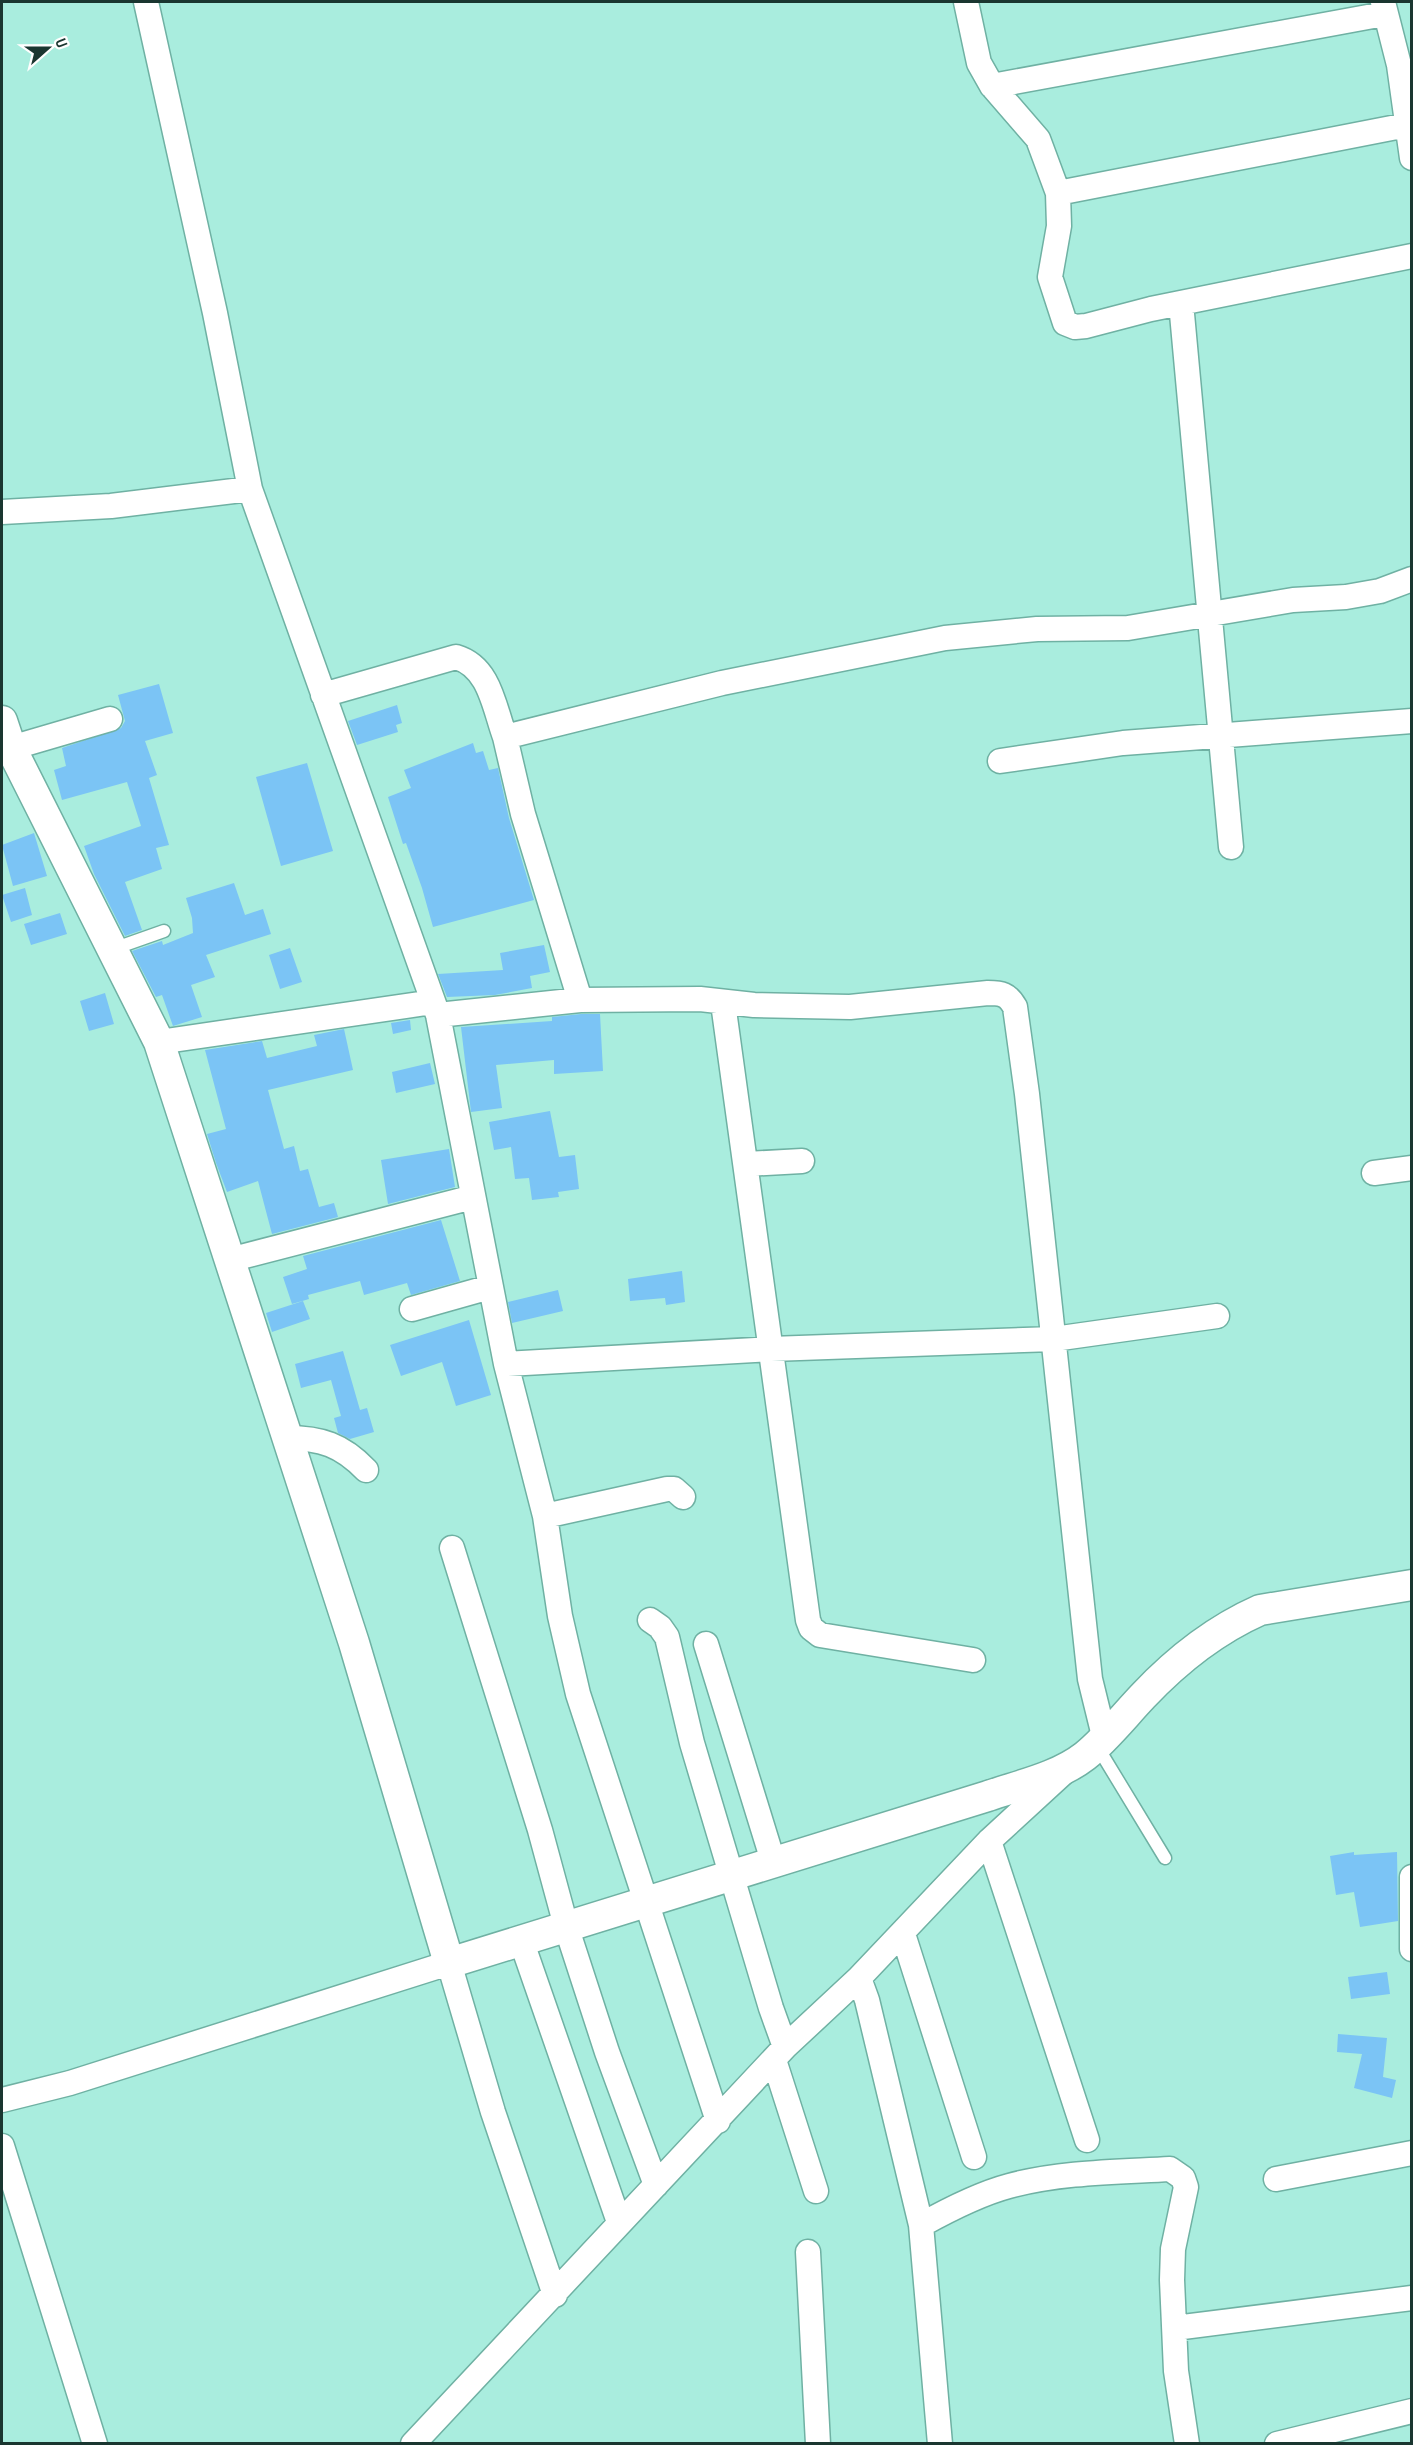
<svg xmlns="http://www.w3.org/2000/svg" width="1413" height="2445" font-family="'Sofia Sans Condensed',sans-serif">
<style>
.building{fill:#7bc4f5}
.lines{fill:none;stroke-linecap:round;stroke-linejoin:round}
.service-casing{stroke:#6fb1a3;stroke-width:15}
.minor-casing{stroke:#6fb1a3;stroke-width:27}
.tertiary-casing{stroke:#6fb1a3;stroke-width:33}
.service{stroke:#fff;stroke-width:12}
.minor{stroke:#fff;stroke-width:24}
.tertiary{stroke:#fff;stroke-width:30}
</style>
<rect width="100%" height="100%" fill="#a9edde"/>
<path class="building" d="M159 684 173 733 145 741 157 775 149 778 169 845 156 848 162 869 125 882 142 930 125 936 94 874 84 846 141 826 127 782 62 800 54 770 66 766 62 748 121 728 125 721 118 695Z
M397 705 402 723 396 725 398 732 357 745 348 721Z
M473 743 476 753 483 751 489 770 498 768 509 818 534 900 433 927 422 888 406 843 403 844 388 797 411 788 404 770Z
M307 763 333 851 281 866 256 777Z
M34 833 47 876 13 886 2 845Z
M234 883 245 915 263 909 271 934 206 955 215 977 191 985 202 1017 173 1026 162 995 156 997 132 951 162 941 163 945 193 933 192 918 186 898Z
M25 888 32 915 11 922 2 895Z
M60 913 67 934 31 945 24 924Z
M544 945 550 972 530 976 532 988 495 995 447 997 438 974 503 970 500 953Z
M290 948 302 982 280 989 269 955Z
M105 993 114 1024 89 1031 80 1001Z
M581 1014H600L603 1071 554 1074V1060L496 1065 502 1108 471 1112 461 1027 552 1021V1017Z
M410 1020 411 1030 393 1034 391 1023Z
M344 1029 353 1070 268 1090 284 1149 294 1146 300 1171 308 1169 319 1207 334 1203 338 1217 272 1234 258 1181 227 1192 216 1163 207 1134 226 1129 205 1050 262 1041 267 1058 317 1046 314 1035Z
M430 1063 435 1084 396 1093 392 1072Z
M550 1111 559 1157 575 1155 579 1189 558 1192 559 1197 532 1200 529 1178 515 1179 511 1147 494 1150 489 1122Z
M449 1149 455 1187 388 1204 381 1160Z
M441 1220 460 1281 411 1295 407 1283 364 1295 360 1281 308 1295 309 1299 292 1304 283 1277 307 1269 303 1256Z
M682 1271 685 1302 666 1305 665 1298 630 1301 628 1279Z
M558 1290 563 1311 512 1323 508 1302Z
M303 1301 310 1319 272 1332 266 1313Z
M469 1320 491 1395 456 1406 442 1362 401 1376 390 1345Z
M343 1351 360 1410 367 1408 374 1432 350 1439 338 1433 334 1418 341 1416 331 1380 301 1388 295 1364Z
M1354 1852V1855L1397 1852 1398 1921 1360 1927 1354 1892 1336 1895 1330 1856Z
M1387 1972 1390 1994 1351 1999 1348 1977Z
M1338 2034 1387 2038 1383 2077 1396 2080 1392 2098 1354 2088 1362 2054 1337 2052Z"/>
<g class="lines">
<defs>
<path id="service" d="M113 949 164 931
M1097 1746 1165 1858"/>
<path id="minor" d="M146 2 215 313 250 489 438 1015 506 1364 771 1349 1054 1339 1217 1316
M966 2 979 63 992 86 1038 139 1058 193 1059 226 1050 277 1065 323 1075 327 1086 326 1151 309 1412 256
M1383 2 1399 65 1412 158
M992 86 1384 14
M1058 193 1407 125
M1181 303 1231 847
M2 512 111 506 250 489
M323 695 456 657C490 667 494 707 505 737L722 683 945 638 1037 629 1128 628 1293 600 1346 597 1380 591 1412 579
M505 737 523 814 580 1000
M11 748 110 719
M1000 761 1123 743 1412 721
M723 1003 808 1620 811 1628 820 1635 973 1660
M438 1015 580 1000 700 999 754 1005 850 1007 988 993C1001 993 1008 994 1015 1007L1027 1094 1090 1679 1104 1736
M159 1042 433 1002
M746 1164 802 1161
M1374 1173 1412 1168
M229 1260 473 1197
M412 1309 490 1287
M506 1364 545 1516 560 1616 578 1694 718 2121
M287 1438C321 1438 342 1445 366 1470
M545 1516 667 1489H674L683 1497
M452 1548 540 1830 566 1926 607 2052 656 2185
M650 1620 660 1627 667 1637 692 1743 771 2008 785 2047
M706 1644 773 1861
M989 1841 1087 2140
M1412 1877V1949
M903 1934 974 2157
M521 1940 619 2222
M774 2060 816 2191
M2 2100 70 2083 449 1963 493 2112 555 2295
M2 2146 95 2444
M1276 2179 1412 2153
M921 2225C948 2210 979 2194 1009 2186 1061 2172 1117 2172 1170 2169L1183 2178 1186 2187 1173 2249 1172 2280 1176 2371 1187 2444
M808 2252 818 2444
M1175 2328 1412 2298
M413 2444 785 2047 859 1978
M940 2444 921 2225 867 2000 859 1978 989 1841 1062 1774
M1277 2444 1412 2411"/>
<path id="tertiary" d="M2 721 11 748 159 1042 354 1643 449 1963 988 1796C1020 1785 1058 1777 1085 1756 1106 1739 1124 1716 1143 1696 1176 1661 1215 1630 1260 1610L1412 1585"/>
</defs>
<use href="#service" class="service-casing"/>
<use href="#minor" class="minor-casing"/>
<use href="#tertiary" class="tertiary-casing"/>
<use href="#service" class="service"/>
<use href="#minor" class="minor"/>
<use href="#tertiary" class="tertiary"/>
</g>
<rect width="1413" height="2445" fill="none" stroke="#1a3630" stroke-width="6"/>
<g transform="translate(48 48) rotate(69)" stroke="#fefefe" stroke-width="4.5" paint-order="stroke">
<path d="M0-4.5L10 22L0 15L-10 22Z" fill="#1a3630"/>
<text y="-9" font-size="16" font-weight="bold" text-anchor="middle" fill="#1a3630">U</text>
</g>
</svg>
